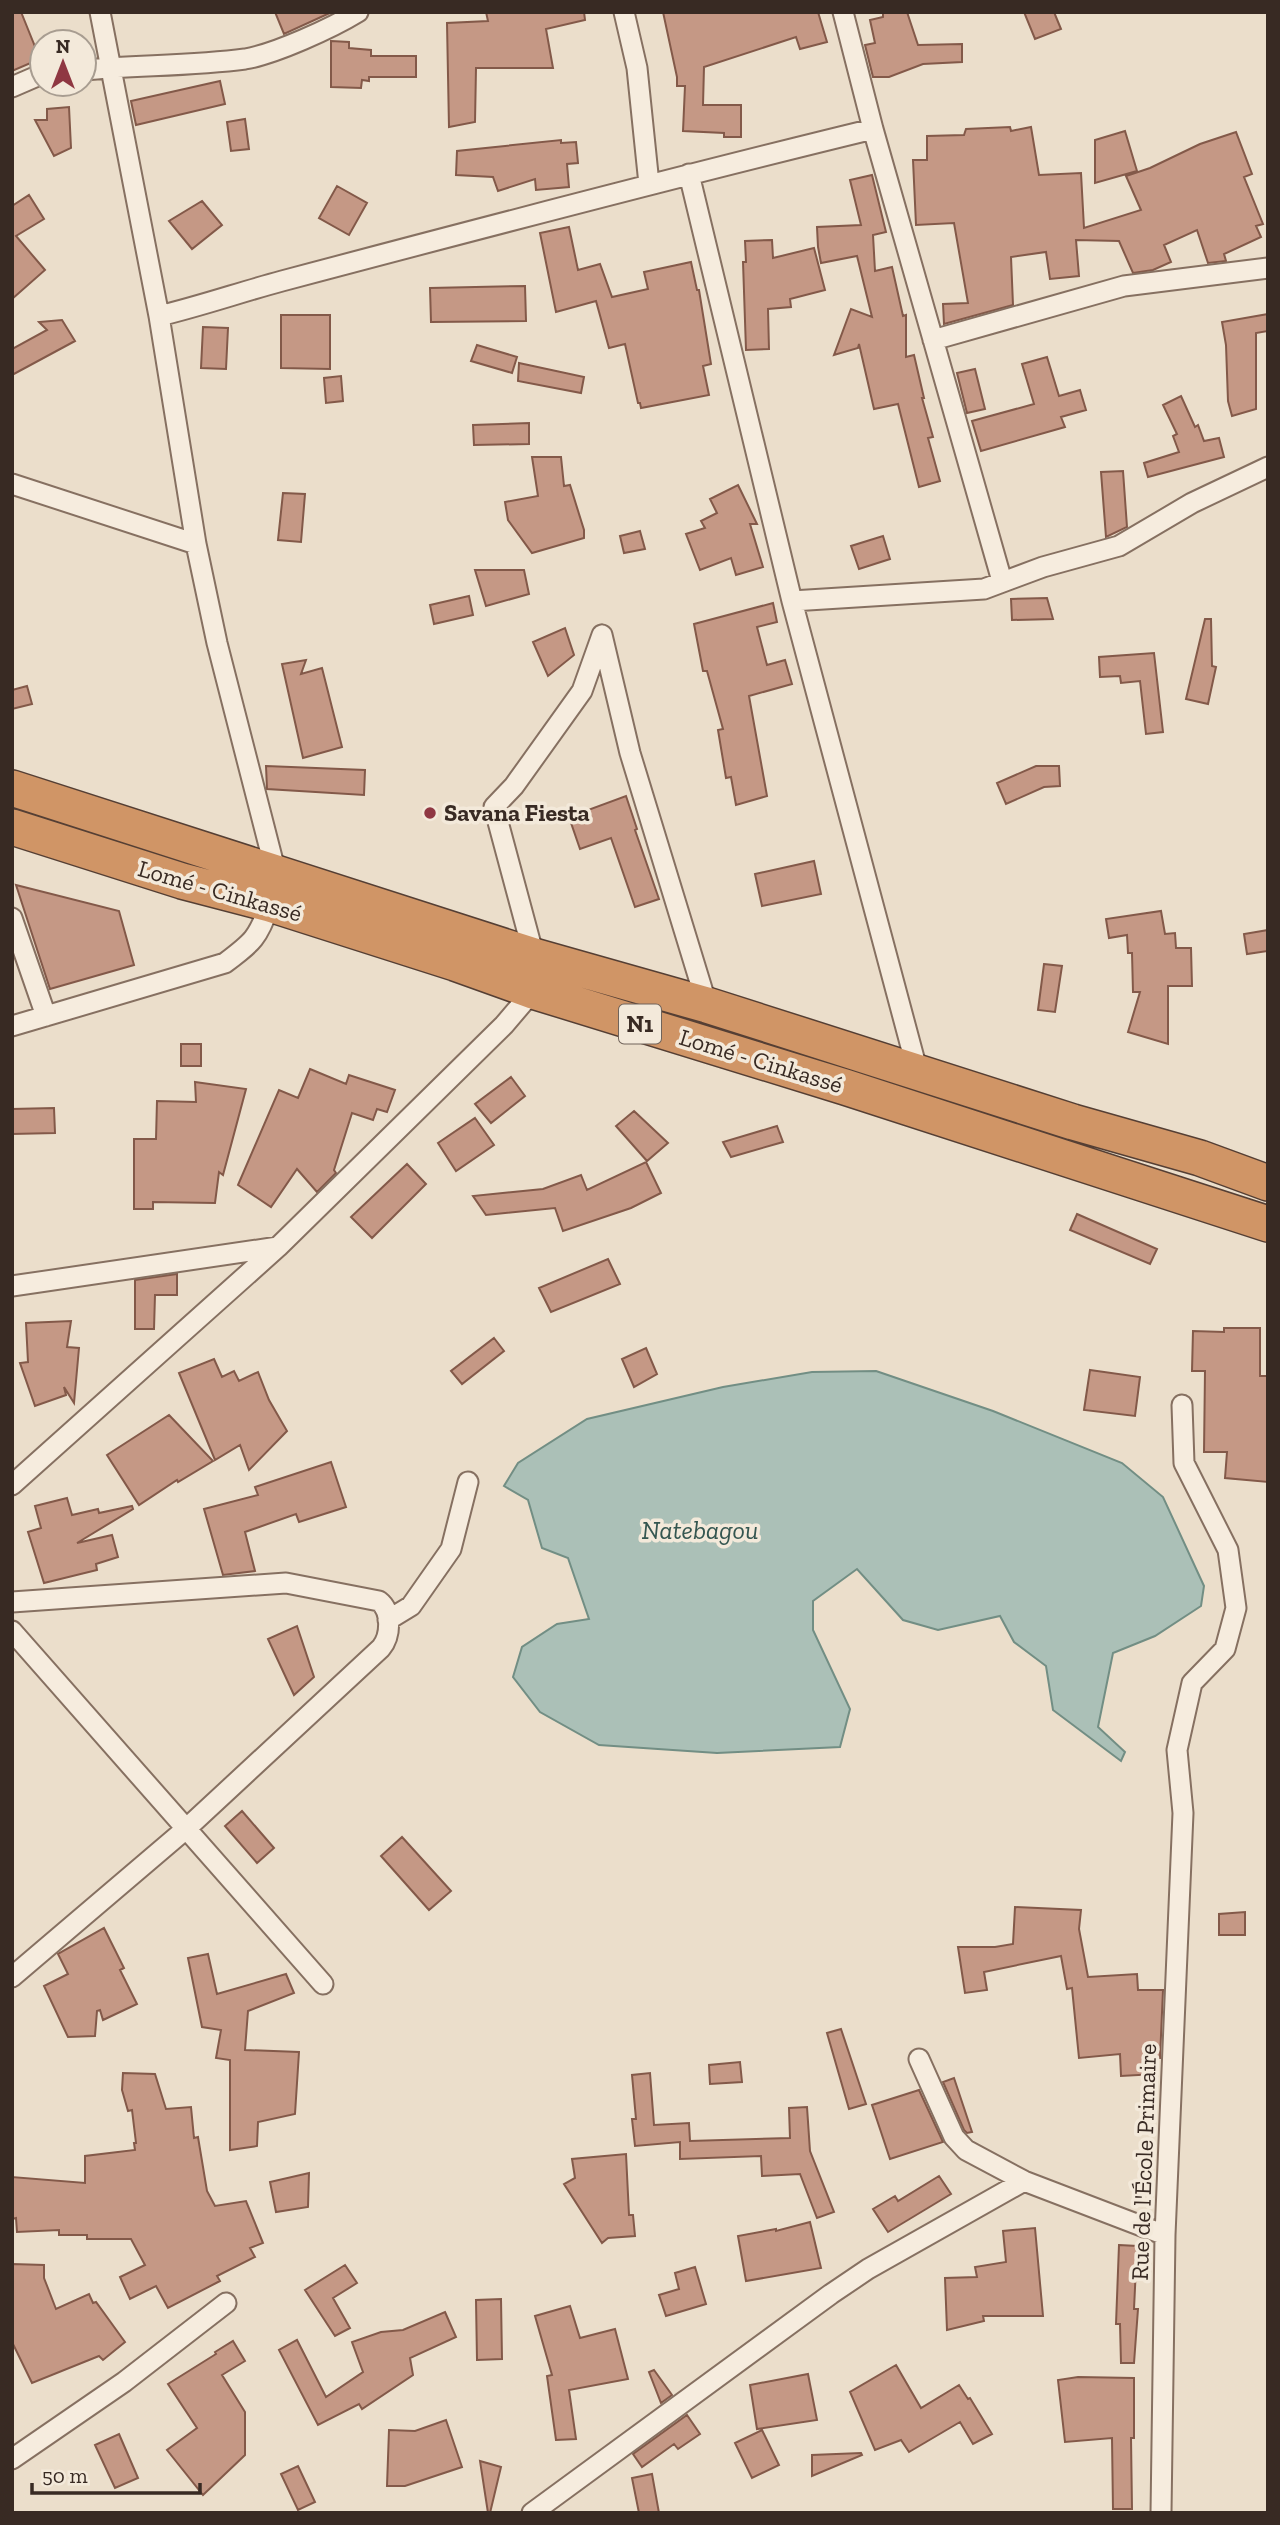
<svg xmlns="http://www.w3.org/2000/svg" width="1280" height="2525" font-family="'Zilla Slab',serif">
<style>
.water{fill:#abc0b7;stroke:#728e84;stroke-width:2}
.building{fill:#c59885;stroke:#835949;stroke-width:2}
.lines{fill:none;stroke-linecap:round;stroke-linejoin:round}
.street-casing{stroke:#867061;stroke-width:23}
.highway-casing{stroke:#553f34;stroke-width:38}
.street{stroke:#f6ecde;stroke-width:19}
.highway{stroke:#d09566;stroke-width:35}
.poi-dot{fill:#8f3742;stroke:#f3e9da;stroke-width:2.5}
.labels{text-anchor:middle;stroke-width:7;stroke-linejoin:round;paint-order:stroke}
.shield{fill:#f3e9da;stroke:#70635a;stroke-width:2}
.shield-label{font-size:23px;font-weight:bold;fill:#382a23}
.poi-label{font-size:24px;font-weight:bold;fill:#382a23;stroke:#f3e9da;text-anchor:start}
.street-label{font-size:24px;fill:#382a23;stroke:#f3e9da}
.water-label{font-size:26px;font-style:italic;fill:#345650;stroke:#f3e9da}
</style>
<rect width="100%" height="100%" fill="#ebdecb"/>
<path class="water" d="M876 1371 993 1411 1122 1463 1163 1497 1204 1586 1201 1606 1155 1636 1113 1653 1098 1727 1125 1752 1121 1761 1053 1710 1046 1666 1014 1642 1000 1616 938 1630 903 1620 857 1569 813 1601V1630L850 1709 840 1747 717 1753 599 1745 540 1712 513 1677 522 1647 557 1624 589 1619 568 1558 542 1548 528 1500 504 1486 518 1463 587 1419 723 1387 812 1372Z"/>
<path class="building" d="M12 12H21L40 59 12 71Z
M275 12H332L284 34Z
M486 12H584L585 20 546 29 553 68H476L475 122 449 127 447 23 488 21Z
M663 12H818L827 42 800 49 796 37 704 67 703 105H741V137H724V133L683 131 685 86H677V77Z
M883 12H907L918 45 962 44V62L923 64 889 77H873L865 45 875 43 870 20 883 17Z
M1024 12H1054L1061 29 1035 39Z
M331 41 349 42V48L371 50V56H416V77H369V81L362 80 361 88 331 87Z
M220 81 225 104 136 125 131 101Z
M69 107 71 148 54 156 35 120H47V109Z
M245 119 249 149 231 151 227 122Z
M1010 127 1011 131 1031 127 1039 175 1081 173 1084 228 1141 210 1126 176 1150 168 1200 144 1236 132 1252 174 1244 177 1263 224 1256 226 1261 237 1224 254 1226 261 1208 263 1197 230 1164 245 1171 262 1153 270 1133 273 1119 241 1076 240 1079 276 1050 279 1046 252 1011 257 1013 305 944 324 943 304 968 303 954 223 916 225 913 160H927V136L964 135 966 129Z
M1125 131 1137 171 1095 183V140Z
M561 140V143L576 142 578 163 567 164 569 187 536 190 535 179 498 191 493 177 456 175 457 151Z
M872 175 886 232 873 235 875 271 892 267 903 316 906 315V357L914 355 924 398H922L933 437 928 438 940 481 919 487 898 404 874 409 859 344 858 348 834 355 851 309 872 317 857 256 821 263 818 247 817 227 861 225 850 180Z
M337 186 367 203 349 235 319 218Z
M29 195 44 219 16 236 45 270 12 299V206Z
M202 201 222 225 192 249 169 221Z
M569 227 578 270 600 264 612 297 648 289 644 272 691 262 697 290H699L711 364 703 366 709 395 641 408 640 403H638L625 344 609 348 596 301 556 312 540 233Z
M772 240 773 258 814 248 825 290 790 299 791 307 768 309 769 349 746 350 743 262H746L745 241Z
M525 286 526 321 431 322 430 288Z
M1268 314V331L1256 333V409L1232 416 1228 401 1226 345 1222 322Z
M281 315H330V369L281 368Z
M62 320 75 341 12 375V349L47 330 39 322Z
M203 327 228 328 226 369 201 368Z
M477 345 517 357 512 373 471 361Z
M1047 357 1059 396 1080 390 1086 410 1061 417 1065 427 981 451 972 421 1034 404 1022 364Z
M519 363 584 377 581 393 518 381Z
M975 369 985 409 967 413 957 373Z
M341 376 343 401 326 403 324 378Z
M1181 396 1195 427 1198 425 1204 441 1219 438 1224 457 1148 477 1144 463 1179 452 1173 436 1177 434 1163 405Z
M529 423V444L474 445 473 425Z
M532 457H561L564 486 570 485 584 530V538L532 553 508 520 505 502 538 496Z
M1123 471 1127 527 1106 537 1101 472Z
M738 485 757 524H750L763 567 736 575 731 558 700 570 686 534 705 528 701 521 717 513 710 499Z
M283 493 305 494 301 542 278 540Z
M640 531 645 549 624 553 620 536Z
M883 536 890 559 859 569 851 546Z
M475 570H524L529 594 486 606Z
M469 596 473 615 434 624 430 605Z
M1047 598 1053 619 1012 620 1011 599Z
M773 603 777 622 757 627 767 665 785 660 792 684 749 696 767 796 736 805 731 777 726 778 718 730 723 729 707 671H703L694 624Z
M1205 619H1211L1212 666 1216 667 1208 704 1186 699Z
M565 628 574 655 548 676 533 642Z
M1154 653 1163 732 1146 734 1140 681 1121 683 1120 676 1100 677 1099 657Z
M306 660 301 674 322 668 342 747 303 758 282 664Z
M27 686 32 704 12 709V690Z
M266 766 365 770 364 795 267 789Z
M1036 766H1059L1060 786 1044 787 1006 804 997 783Z
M626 796 637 829 635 830 659 899 635 907 611 838 580 849 569 817Z
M814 861 821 894 762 906 755 874Z
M16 885 119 911 134 965 50 989Z
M1161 911 1165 934 1175 933 1176 948H1191L1192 986H1168V1044L1128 1032 1140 992H1133L1132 953H1128L1127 935 1109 938 1106 919Z
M1268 930V951L1247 954 1244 934Z
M1044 964 1062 966 1055 1012 1038 1010Z
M181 1044H201V1066H181Z
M310 1069 346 1084 349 1075 395 1090 387 1112 377 1109 373 1120 352 1113 334 1170 336 1173 317 1192 297 1169 271 1207 238 1185 279 1090 298 1098Z
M511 1077 525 1096 491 1123 475 1104Z
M195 1082 246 1089 223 1175 219 1172 215 1203 153 1202V1209H134V1139H156L157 1101 196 1102Z
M54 1108 55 1133 12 1134V1109Z
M634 1111 668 1143 647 1161 616 1126Z
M475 1118 494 1145 456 1171 438 1143Z
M777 1126 783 1142 731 1157 723 1142Z
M646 1162 661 1193 631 1208 563 1231 555 1208 486 1215 473 1196 543 1189 581 1175 587 1190Z
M407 1164 426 1184 372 1238 351 1217Z
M1077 1214 1157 1249 1150 1264 1070 1230Z
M608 1259 620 1284 551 1312 539 1288Z
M177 1274V1295H155L154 1329H135V1280Z
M71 1321 67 1347 79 1348 74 1403 64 1387 66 1395 35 1406 20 1363 28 1362 26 1323Z
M1224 1328H1260V1376H1268V1482L1225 1478 1227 1452H1204L1205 1371H1192L1193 1331 1224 1332Z
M494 1338 504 1351 462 1384 451 1371Z
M646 1348 657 1374 634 1387 622 1359Z
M214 1359 222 1377 234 1371 239 1381 258 1372 269 1400 287 1431 249 1470 240 1445 215 1460 179 1373Z
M1090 1370 1140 1377 1135 1416 1084 1410Z
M169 1415 213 1461 178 1482 177 1480 139 1505 107 1455Z
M331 1462 346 1507 299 1522 296 1514 245 1532 255 1571 223 1575 204 1509 258 1495 255 1487Z
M67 1498 72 1515 98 1509 99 1513 132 1506 133 1509 77 1543 112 1535 118 1557 96 1564 97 1570 44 1583 28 1532 41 1528 35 1506Z
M297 1626 314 1677 294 1695 268 1639Z
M242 1811 274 1848 257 1863 225 1826Z
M402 1837 451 1891 429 1910 381 1856Z
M1015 1907 1081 1910 1079 1929 1088 1977 1137 1974 1138 1990H1163L1160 2058H1155L1156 2074 1121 2076 1120 2054 1079 2058 1072 1988 1067 1989 1061 1956 984 1972 987 1990 965 1993 958 1947H995L1013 1944Z
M1245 1912V1935H1219V1914Z
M104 1928 124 1968 120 1970 137 2004 103 2020 100 2010 97 2011 95 2036 68 2037 44 1986 68 1974 58 1954Z
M208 1954 217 1994 286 1974 294 1993 248 2011 245 2050 299 2052 295 2114 258 2122 257 2146 230 2150V2060L216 2058 221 2030 202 2027 188 1958Z
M841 2029 866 2104 849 2109 827 2033Z
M740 2062 742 2082 710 2084 709 2065Z
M123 2073 155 2074 166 2109 191 2107 194 2138 198 2137 207 2191 215 2206 246 2201 263 2243 250 2248 255 2257 217 2276 220 2281 168 2308 156 2286 130 2299 120 2277 145 2265 131 2239H87V2235H59V2230L17 2232 16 2218 12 2219V2177L85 2183V2156L135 2150 134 2143H136L132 2110 128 2111 122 2090Z
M650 2073 654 2125 689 2123 690 2141 790 2138 789 2108 807 2107 810 2151 834 2212 817 2218 800 2174 762 2176 761 2156 680 2159V2142L635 2146 632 2119H636L632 2075Z
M954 2078 972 2132 967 2133 964 2130 943 2082Z
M919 2090 943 2142 890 2159 872 2105Z
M626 2154 629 2215H633L635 2236 608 2238 602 2243 564 2184 575 2178 572 2159Z
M309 2173 308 2207 276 2212 270 2182Z
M939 2176 951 2194 888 2232 873 2209 895 2196 898 2201Z
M810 2222 821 2268 746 2281 738 2236 776 2229V2231Z
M1035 2228 1043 2316H983L984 2321 947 2330 945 2278 977 2277 975 2267 1006 2262 1003 2231Z
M1119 2245 1137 2246 1134 2309H1138L1134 2363H1121L1120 2324H1116Z
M12 2264 44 2265V2278L56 2309 89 2294 93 2303 96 2302 125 2342 103 2360 99 2356 32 2383 12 2342Z
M345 2265 357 2283 333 2298 350 2328 335 2336 305 2290Z
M695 2267 706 2304 666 2316 659 2295 679 2289 675 2273Z
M501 2299 502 2359 477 2360 476 2300Z
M570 2306 580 2338 615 2329 628 2379 569 2390 576 2439 556 2440 547 2376 552 2375 535 2316Z
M445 2312 456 2337 410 2358 413 2375 362 2409 359 2404 318 2425 279 2350 297 2340 326 2397 363 2372 352 2342 381 2332 403 2330Z
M233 2341 245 2361 222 2375 245 2412V2455L203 2495 167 2450 197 2428 168 2384 216 2354 215 2352Z
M896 2365 921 2408 959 2385 968 2399 970 2398 992 2434 973 2444 960 2422 909 2452 901 2440 875 2450 850 2392Z
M654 2370 672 2395 661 2403 649 2372Z
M808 2374 817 2420 757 2429 750 2385Z
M1078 2377 1134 2378V2438H1131L1132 2509H1113L1112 2438 1065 2442 1058 2380Z
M687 2415 700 2434 678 2449 674 2444 642 2467 633 2454Z
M446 2420 462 2467 405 2486H387L389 2430 415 2431Z
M762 2430 779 2465 752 2478 735 2443Z
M119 2434 138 2478 115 2488 95 2445Z
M861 2453 862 2455 812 2476V2455Z
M480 2461 501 2467 490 2513H488Z
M298 2466 315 2502 298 2510 281 2474Z
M652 2474 659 2513H639L632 2478Z"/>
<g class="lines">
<defs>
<path id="street" d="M100 12 159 316 196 544 217 643 276 873
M624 12 637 68 649 184
M843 12 873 129 1002 581
M84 70C137 65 192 66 245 59 275 54 332 28 358 12
M12 87 42 74
M689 174 792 601 918 1073
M159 316C201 306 241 292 282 281 478 229 675 177 873 129
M933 340 1124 286 1268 268
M12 484 196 544
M792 601 984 589 1043 567 1119 546 1192 503 1268 467
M602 635 630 753 707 1005
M12 918 46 1016
M534 956 494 807 514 786 582 691 602 635
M12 1026 225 963C253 942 258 938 270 904
M12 1286 278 1247
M12 1485 278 1247 504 1025 533 991
M12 1602 286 1583 379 1601C392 1611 391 1636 381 1648L187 1828 12 1977
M388 1620 411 1606 451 1549 468 1482
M12 1631 323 1984
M919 2059 954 2137 966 2150 1024 2181 1165 2235
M12 2459 124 2382 226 2303
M532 2513 831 2294 868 2269 1024 2181
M1161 2513 1165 2235 1183 1813 1177 1750 1192 1683 1225 1649 1236 1608 1228 1550 1184 1463 1182 1405"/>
<path id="highway" d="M12 788 534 956 707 1005 1073 1122 1200 1158 1268 1183
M12 827 182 881 270 904 455 963 533 991 845 1087 1268 1224"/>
</defs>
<use href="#street" class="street-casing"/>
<use href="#highway" class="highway-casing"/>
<use href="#street" class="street"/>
<use href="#highway" class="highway"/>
</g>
<circle class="poi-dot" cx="430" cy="813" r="7"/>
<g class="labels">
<rect class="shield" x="619" y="1004.5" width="42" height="39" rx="5"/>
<g class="shield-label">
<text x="640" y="1032">N1</text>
</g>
<g class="poi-label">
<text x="444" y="821">Savana Fiesta</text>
</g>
<g class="street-label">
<text transform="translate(220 891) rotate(16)" y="8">Lomé - Cinkassé</text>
<text transform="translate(761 1061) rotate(17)" y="8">Lomé - Cinkassé</text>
<text transform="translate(1144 2162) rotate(-88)" y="8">Rue de l'École Primaire</text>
</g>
<g class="water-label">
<text x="700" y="1539">Natebagou</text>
</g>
</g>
<rect width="1280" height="2525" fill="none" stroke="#382a23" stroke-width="28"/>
<g transform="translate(63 63)"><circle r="33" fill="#f3e9da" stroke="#a89d91" stroke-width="2"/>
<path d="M0-5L12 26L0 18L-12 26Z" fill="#8f3742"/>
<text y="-10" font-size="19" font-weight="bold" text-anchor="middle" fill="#382a23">N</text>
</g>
<path d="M32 2483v10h168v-10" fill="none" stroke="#382a23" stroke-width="3.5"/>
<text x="42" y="2483" font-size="21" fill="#382a23" stroke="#f3e9da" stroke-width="5" paint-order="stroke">50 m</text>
</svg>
